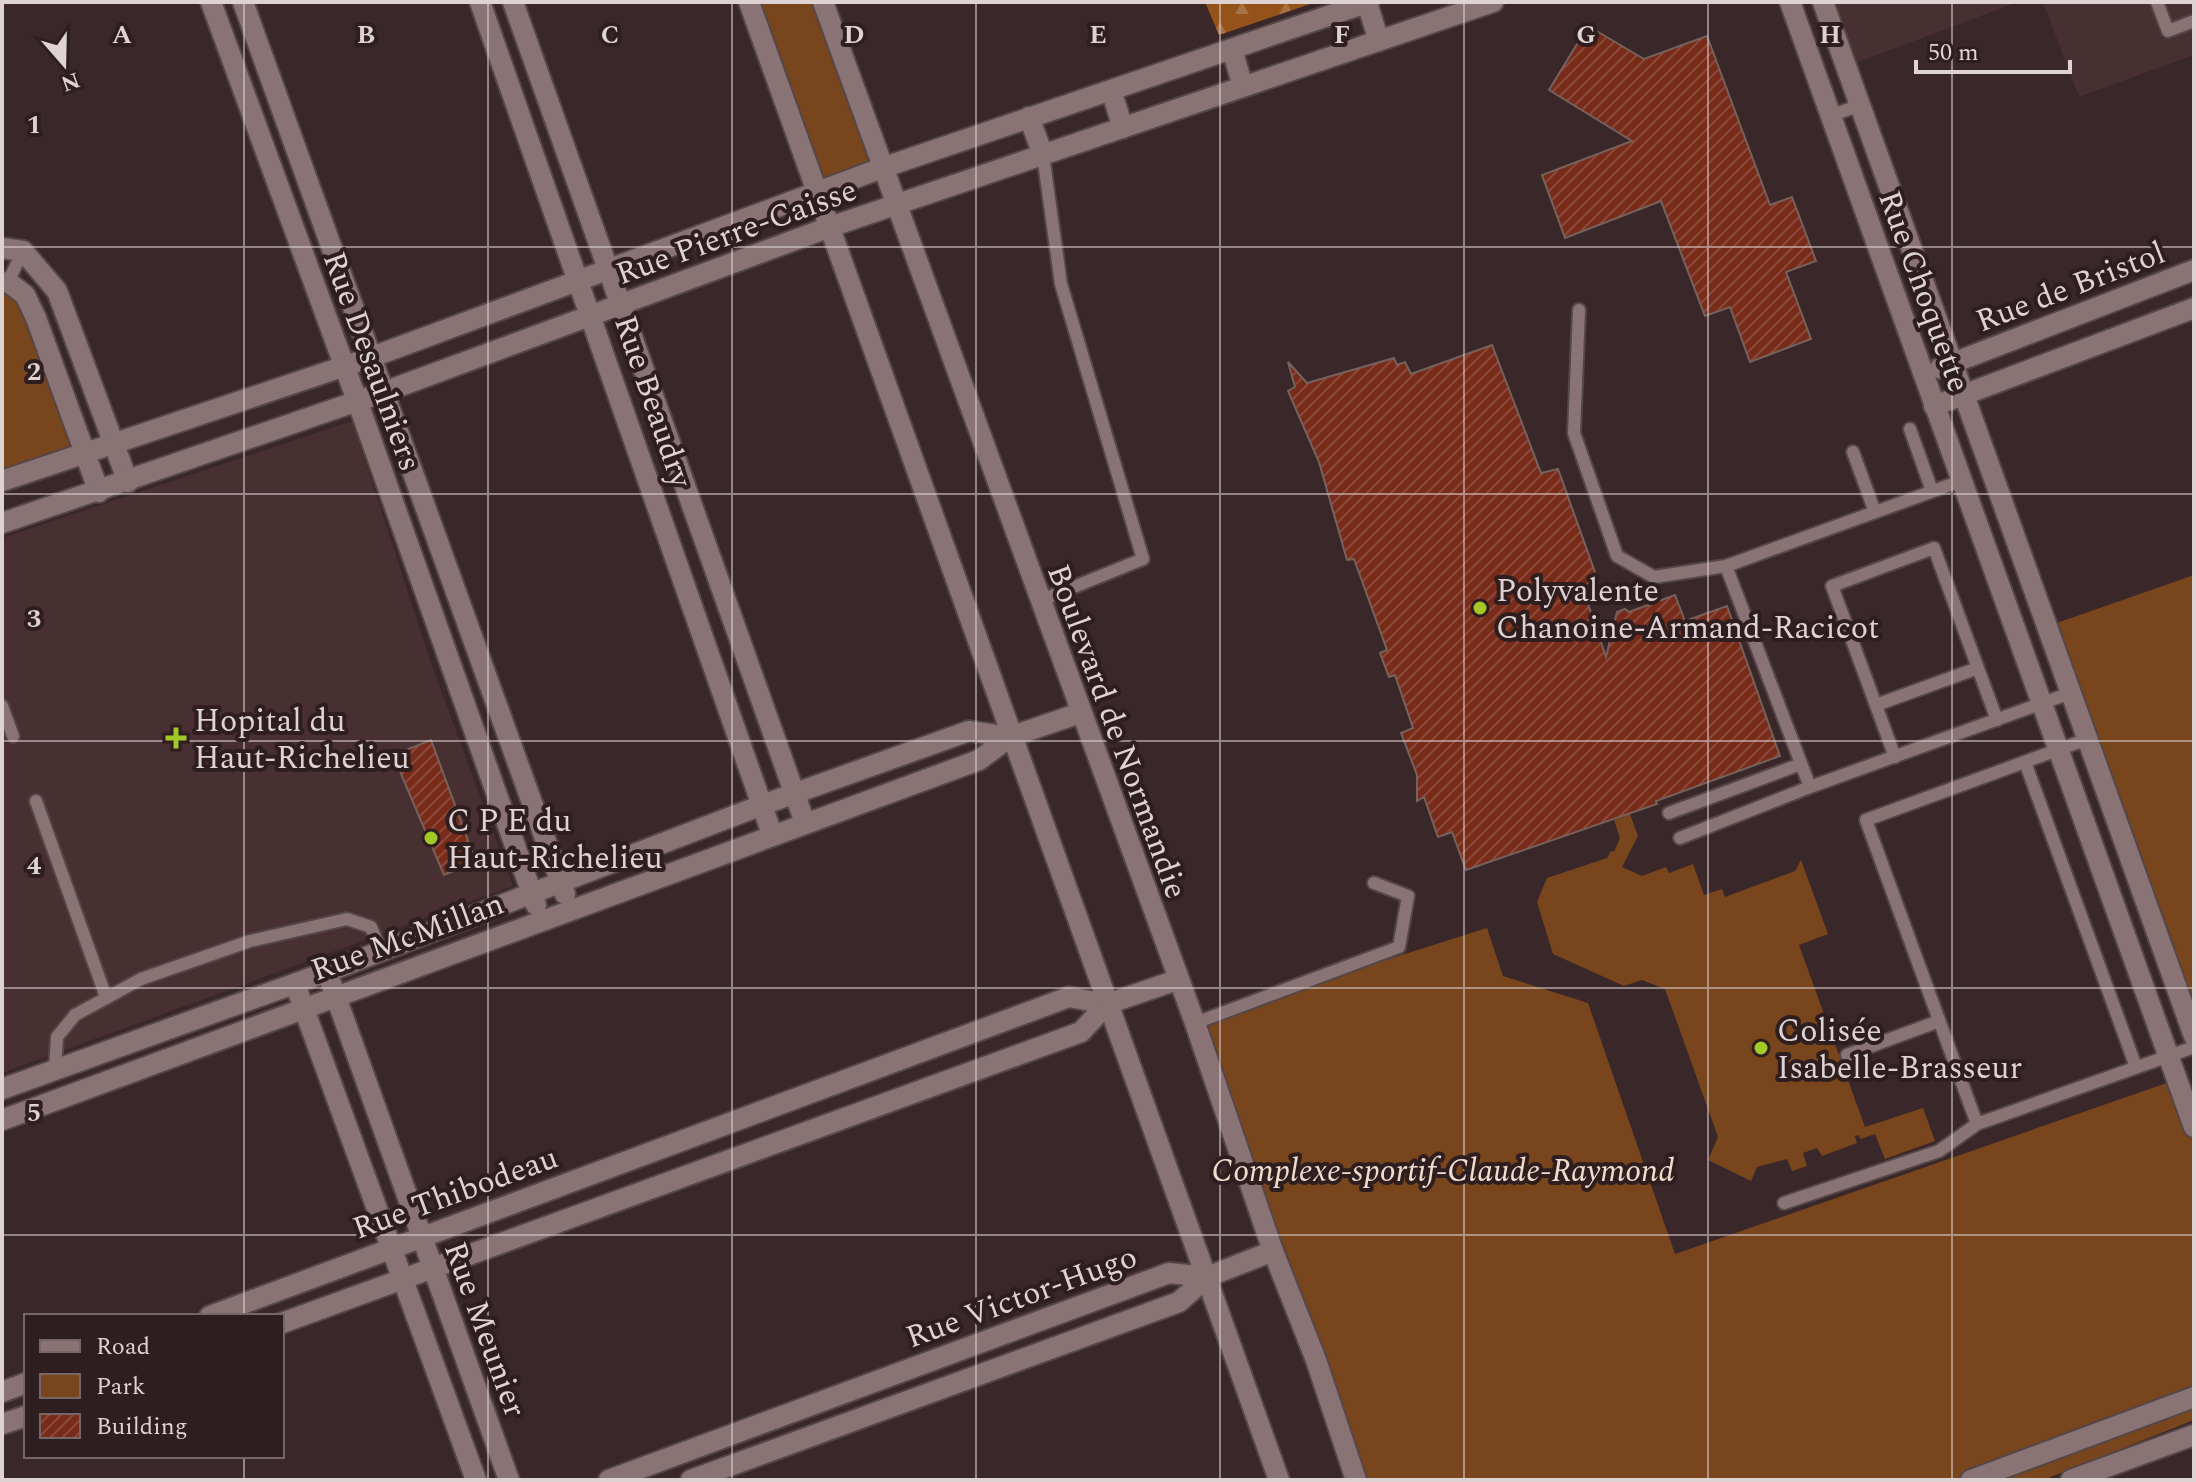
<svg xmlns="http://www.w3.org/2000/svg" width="2196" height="1482" font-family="Spectral,serif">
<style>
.built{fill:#482f31}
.green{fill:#78451c}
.forest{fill:url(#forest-firs)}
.building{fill:url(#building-hatch);stroke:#76625d;stroke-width:2}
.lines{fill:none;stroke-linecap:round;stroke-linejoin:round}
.service-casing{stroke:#554648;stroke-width:16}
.minor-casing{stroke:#554648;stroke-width:24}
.tertiary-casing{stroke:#554648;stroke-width:24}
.service{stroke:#897375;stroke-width:12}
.minor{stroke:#897375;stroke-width:20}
.tertiary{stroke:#897375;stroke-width:20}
.grid{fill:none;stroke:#ded2d3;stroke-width:2;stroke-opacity:0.55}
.poi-dot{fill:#a2c928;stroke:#2f1e1f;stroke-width:3}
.labels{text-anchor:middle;stroke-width:8;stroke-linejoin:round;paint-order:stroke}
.street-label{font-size:32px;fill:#ded2d3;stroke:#2f1e1f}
.poi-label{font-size:32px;fill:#ded2d3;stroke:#2f1e1f;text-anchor:start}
.park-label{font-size:32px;font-style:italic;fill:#f1ddcf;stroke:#2f1e1f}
.grid-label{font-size:26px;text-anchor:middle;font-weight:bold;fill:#ded2d3;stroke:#2f1e1f;stroke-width:8;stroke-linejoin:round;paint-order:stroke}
</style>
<defs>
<pattern id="forest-firs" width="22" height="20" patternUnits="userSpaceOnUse" patternTransform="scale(2)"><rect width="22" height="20" fill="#955319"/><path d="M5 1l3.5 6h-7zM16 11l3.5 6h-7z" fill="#a87344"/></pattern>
<pattern id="building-hatch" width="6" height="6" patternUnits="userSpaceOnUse" patternTransform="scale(2)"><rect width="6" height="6" fill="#782b19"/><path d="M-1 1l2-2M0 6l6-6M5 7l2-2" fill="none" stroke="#8b493a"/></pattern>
</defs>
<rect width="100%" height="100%" fill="#392729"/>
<path class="built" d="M1823 2H2018L1845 67Z
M2043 2H2194V55L2079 97Z
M352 421 430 660 513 886 2 1073V538Z"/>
<path class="green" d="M749 2H824L882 168 818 192Z
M2 290 17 299 74 446 2 471Z
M2194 575V1012L2054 624Z
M1630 814 1638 836 1622 867 1642 876 1666 867 1669 873 1693 864 1704 895 1722 889 1725 897 1795 871 1801 860 1828 934 1799 945 1865 1127 1923 1108 1935 1141 1885 1159 1875 1134 1861 1139 1858 1135 1855 1136 1857 1143 1822 1156 1817 1148 1803 1153 1807 1166 1792 1171 1787 1159 1757 1167 1751 1181 1708 1160 1718 1137 1665 989 1642 980 1624 986 1553 954 1537 902 1547 878 1607 858 1611 851 1614 852 1620 838 1614 820Z
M1487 928 1503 976 1588 1003 1675 1254 2184 1077 2194 1105V1420L2043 1480H1351L1184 1024Z"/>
<path class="forest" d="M1205 2H1316L1219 35Z"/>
<path class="building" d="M1588 26 1644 59 1707 36 1770 205 1792 197 1816 261 1786 272 1811 339 1750 362 1730 307 1705 316 1661 201 1565 238 1542 175 1632 141 1549 90Z
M1492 345 1541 473 1558 469 1596 575 1592 582 1582 586 1606 657 1617 612 1625 609 1629 612 1675 595 1685 621 1727 606 1780 756 1656 801 1657 804 1466 870 1452 832 1438 837 1424 797 1417 801V775L1401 733 1413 728 1395 675 1389 677 1380 653 1387 650 1354 559 1347 560 1319 462 1288 391 1295 387 1288 362 1307 383 1394 358 1397 365 1405 362 1411 374Z
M431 740 476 862 444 875 393 755Z"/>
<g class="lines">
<defs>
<path id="service" d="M2157 2 2168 31 2194 21
M1829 116 1858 106
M8 282 23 251
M1579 310 1574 433 1617 556 1654 577 1726 566 1810 787 2073 692
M1910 429 1932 491
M1853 452 1875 512
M1726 566 1961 481
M1039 601 1143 559 1061 284 1043 155
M1876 705 1978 668
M2 706 13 736
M2090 738 1866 820 1977 1124 2194 1047
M1895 757 1832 586 1934 548 1997 720
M2025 762 2136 1067
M36 801 106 997
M1669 813 1801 764
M1680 838 1810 787
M1195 1023 1399 947 1408 896 1374 883
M1847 1055 1939 1021
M55 1070 57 1037 75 1015 141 979 250 941 347 919 371 927 381 952
M1784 1203 1939 1151 1977 1124"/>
<path id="minor" d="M211 2 362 414 536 905
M243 2 565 894
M480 2 772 834
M513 2 805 823
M1790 2 2194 1127
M1823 2 2194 1036
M2 248 23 251 57 291 128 482
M2 283 8 282 25 295 36 318 99 492
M1940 368 2194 270
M1934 406 2194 308
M331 983 509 1480
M299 995 476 1480
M2 1089 327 972 762 805 969 731 1010 737
M2 1120 979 760 1010 737 1080 713
M210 1316 1069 997 1107 1004 1177 980
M282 1323 1081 1032 1107 1004
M2 1392 26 1383
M2 1424 26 1416
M609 1480 1169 1273 1207 1277
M691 1480 1179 1302 1207 1277 1273 1251
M1971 1480 2194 1397
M2071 1480 2194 1435"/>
<path id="tertiary" d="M749 2 1279 1480
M823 2 1195 1023 1273 1251 1316 1360 1356 1480
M1367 3 1379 41
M1232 49 1243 87
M1111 90 1123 128
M1029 117 1043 155
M2 481 372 357 882 168 1369 2
M2 523 384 392 830 227 1493 2"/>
</defs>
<use href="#service" class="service-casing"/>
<use href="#minor" class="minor-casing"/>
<use href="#tertiary" class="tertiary-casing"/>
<use href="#service" class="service"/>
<use href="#minor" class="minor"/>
<use href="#tertiary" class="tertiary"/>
</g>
<path class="grid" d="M244 2V1316M488 2V1480M732 2V1480M976 2V1480M1220 2V1480M1464 2V1480M1708 2V1480M1952 2V1480M2 247H2194M2 494H2194M2 741H2194M2 988H2194M2 1235H2194M244 1456V1480"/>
<g class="poi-dot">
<circle cx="1480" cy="608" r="8"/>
<path d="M172 726h8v8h8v8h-8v8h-8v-8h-8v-8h8z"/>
<circle cx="431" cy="838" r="8"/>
<circle cx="1761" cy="1048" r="8"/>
</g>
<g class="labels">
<g class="street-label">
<text transform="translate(736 231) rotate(-20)" y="11">Rue Pierre-Caisse</text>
<text transform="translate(2070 286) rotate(-21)" y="11">Rue de Bristol</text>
<text transform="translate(1925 291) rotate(70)" y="11">Rue Choquette</text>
<text transform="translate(373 361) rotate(70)" y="11">Rue Desaulniers</text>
<text transform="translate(654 401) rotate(71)" y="11">Rue Beaudry</text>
<text transform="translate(1118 731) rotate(70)" y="11">Boulevard de Normandie</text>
<text transform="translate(407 936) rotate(-20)" y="11">Rue McMillan</text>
<text transform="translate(455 1192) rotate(-20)" y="11">Rue Thibodeau</text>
<text transform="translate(1021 1296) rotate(-20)" y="11">Rue Victor-Hugo</text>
<text transform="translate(486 1329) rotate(70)" y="11">Rue Meunier</text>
</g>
<g class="poi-label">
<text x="1496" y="601">Polyvalente<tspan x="1496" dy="37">Chanoine-Armand-Racicot</tspan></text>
<text x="194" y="731">Hopital du<tspan x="194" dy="37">Haut-Richelieu</tspan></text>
<text x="447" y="831">C P E du<tspan x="447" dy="37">Haut-Richelieu</tspan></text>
<text x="1777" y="1041">Colisée<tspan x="1777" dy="37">Isabelle-Brasseur</tspan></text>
</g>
<g class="park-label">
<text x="1443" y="1181">Complexe-sportif-Claude-Raymond</text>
</g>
</g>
<g class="grid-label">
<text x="122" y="43">A</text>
<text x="366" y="43">B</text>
<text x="610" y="43">C</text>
<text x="854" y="43">D</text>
<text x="1098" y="43">E</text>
<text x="1342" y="43">F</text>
<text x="1586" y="43">G</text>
<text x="1830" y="43">H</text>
<text x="34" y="133">1</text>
<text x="34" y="380">2</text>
<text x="34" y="627">3</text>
<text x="34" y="874">4</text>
<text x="34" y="1121">5</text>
</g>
<rect width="2196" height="1482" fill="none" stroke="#ded2d3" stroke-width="8"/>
<rect x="24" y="1314" width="260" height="144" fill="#2f1e1f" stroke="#756667" stroke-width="2"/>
<rect x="40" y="1340" width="40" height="12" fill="#897375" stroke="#756667" stroke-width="2"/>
<text x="96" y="1354" font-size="24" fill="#ded2d3">Road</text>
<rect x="40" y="1374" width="40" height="24" fill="#78451c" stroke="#756667" stroke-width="2"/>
<text x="96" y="1394" font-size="24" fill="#ded2d3">Park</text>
<rect x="40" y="1414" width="40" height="24" fill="url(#building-hatch)" stroke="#756667" stroke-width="2"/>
<text x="96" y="1434" font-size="24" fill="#ded2d3">Building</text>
<g transform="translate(64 64) rotate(160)" stroke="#2f1e1f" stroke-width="6" paint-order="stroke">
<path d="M0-6L14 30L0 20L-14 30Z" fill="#ded2d3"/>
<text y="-12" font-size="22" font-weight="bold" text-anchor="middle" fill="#ded2d3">N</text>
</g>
<path d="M1916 60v12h154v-12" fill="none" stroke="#ded2d3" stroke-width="4"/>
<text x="1928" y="60" font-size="24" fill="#ded2d3" stroke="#2f1e1f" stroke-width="6" paint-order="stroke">50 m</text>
</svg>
